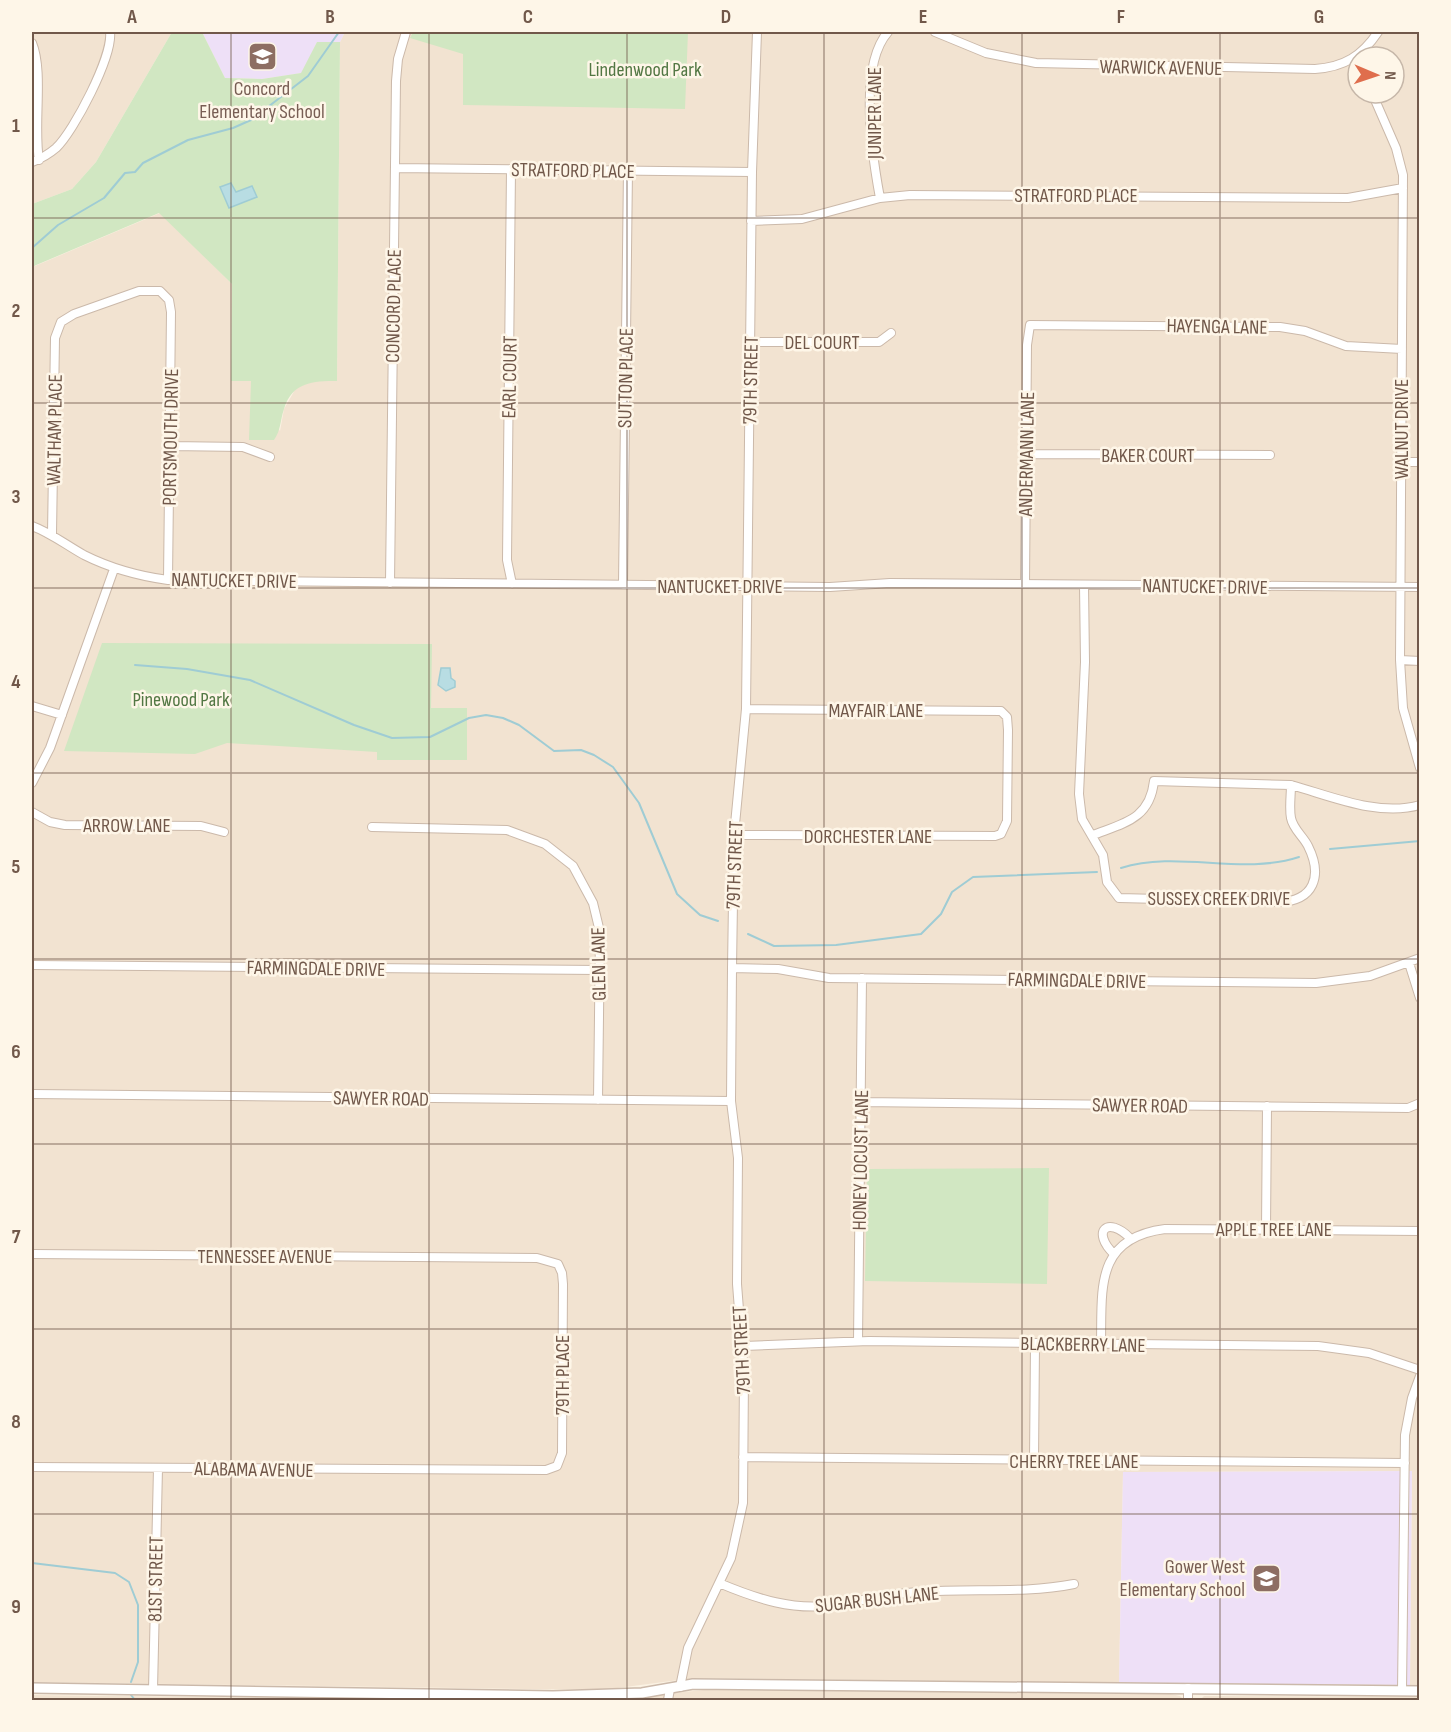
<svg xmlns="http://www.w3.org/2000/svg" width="1451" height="1732" font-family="'Sofia Sans Condensed',sans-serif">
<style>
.residential{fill:#f2e3d1;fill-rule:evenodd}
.education{fill:#eee0f7}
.green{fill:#d1e7c2}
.water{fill:#b8dde3;stroke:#9fccd4;stroke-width:1.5}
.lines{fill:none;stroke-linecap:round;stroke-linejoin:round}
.stream{stroke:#9fccd4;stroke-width:2}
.minor-casing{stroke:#cbb9aa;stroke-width:10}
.tertiary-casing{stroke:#cbb9aa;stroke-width:12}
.minor{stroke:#fff;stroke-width:8}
.tertiary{stroke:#fff;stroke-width:9}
.grid{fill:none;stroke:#71584a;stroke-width:1.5;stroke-opacity:0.55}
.labels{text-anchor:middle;stroke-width:5;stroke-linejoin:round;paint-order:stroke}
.street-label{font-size:20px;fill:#71584a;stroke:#fef6e8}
.park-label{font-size:20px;fill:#527743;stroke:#fef6e8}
.education-label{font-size:20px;fill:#785e54;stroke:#fef6e8}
.neatline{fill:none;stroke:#71584a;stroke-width:2}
.grid-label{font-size:20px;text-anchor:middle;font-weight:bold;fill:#71584a}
</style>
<rect width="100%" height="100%" fill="#fbf2e3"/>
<path class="residential" d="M32 32H172L96 162 72 189 32 204Z
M345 32H1419V1685H1410L1412 1471 1123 1472 1119 1683 694 1678 602 1690 32 1682V224L35 266 160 213 232 284 231 380 251 381 280 431 284 409 296 388 312 381H337L340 42ZM1358 57H1394V93H1358Z
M704 1690 1171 1694 1180 1696 1184 1700H602Z
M32 1695 193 1697 543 1700H32Z
M1204 1696 1419 1697 1420 1700H1200Z"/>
<path class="education" d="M187 32H345L340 42H317L302 73 262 79 225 78 203 34Z
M1412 1471 1410 1685 1119 1683 1123 1472Z"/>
<path class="green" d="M172 32 203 34 225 78 262 79 301 73 317 42H340L337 381C313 381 292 382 284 409 280 421 281 430 274 440H249L251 381H231L232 284 159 213 34 266 32 204 72 189 96 162Z
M413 32H688L685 109 463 105V54L410 38Z
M102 643 432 644 431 708H467V760H377V752L227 743 195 754 64 751Z
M1049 1168 1047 1284 865 1281 867 1169Z"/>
<path class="water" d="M231 183 236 192 252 186 257 197 229 208 220 187Z
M441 668H450L451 678 455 681V687L446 691 438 685Z"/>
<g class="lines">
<path class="stream" d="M32 248 58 225 104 198 125 173 135 172 143 163 188 140 233 128 251 120 308 76 339 32
M135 665 187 669 250 680 354 725 392 738 430 737 469 718 486 715 503 718 519 725 554 751 581 750 594 755 613 767 639 803 677 894 700 915 718 921
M1330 849 1420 841
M1121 868C1179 850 1241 876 1299 857
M748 934 774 946 836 945 921 934 941 914 952 892 973 877 1097 872
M32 1563 115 1573 129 1582 138 1605V1662L131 1682
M131 1695 135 1700"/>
<defs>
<path id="minor" d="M935 32 986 53 1036 63 1315 69C1344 67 1362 56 1378 32
M32 43C44 72 33 125 39 160
M1372 93 1396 148 1403 175 1400 660 1403 708 1420 768
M32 162C40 159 49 154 56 148 74 131 113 56 110 32
M395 168 752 172
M511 169 507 560 512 584
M880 198C872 155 858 66 888 32
M751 221 802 219 880 198 910 195 1348 198 1403 188
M750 342H879L891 333
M170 446 243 447 270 457
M1026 454 1270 455
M1401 462H1420
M32 526C51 533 66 545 84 555 112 569 138 576 168 580L830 587 890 583 1420 587
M52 534 55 338 61 322 74 314 139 291H160L169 300 171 312 168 580
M390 583 396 81 398 59 406 32
M1025 584 1027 345 1030 325 1280 327 1305 331 1346 346 1402 349
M623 585 628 170
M1084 585 1085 662 1079 794 1082 819 1103 855 1107 882 1119 898 1279 902C1314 901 1323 876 1308 846 1303 836 1293 829 1291 818 1289 808 1291 795 1291 785 1331 796 1378 817 1420 805
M1400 660 1420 661
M32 706 62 715
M32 783 50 748 114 569
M32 812 50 822 65 825 201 826 224 832
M372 827 507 830 545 844 573 866 593 903 600 932 598 1100
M734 835 995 836 1001 834 1007 821 1008 730 1007 717 1001 711 746 709
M1093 835C1124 823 1150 819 1154 781L1291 785
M1409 963 1420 998
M32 965 600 970
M732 968 778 969 829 978 1316 983 1370 976 1420 958
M32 1094 731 1101
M860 1102 1408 1108 1420 1103
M1266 1229 1267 1106
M32 1254 537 1258 558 1264 562 1273 563 1284 562 1453 557 1466 546 1470 32 1467
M1114 1254C1091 1232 1107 1215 1130 1238
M858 1341 862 978
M1101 1344C1102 1288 1095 1238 1165 1229L1420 1231
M744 1346 869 1341 1318 1346 1369 1353 1420 1370
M743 1457 1405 1463
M1034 1460 1035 1344
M719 1583C757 1599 793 1611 834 1605 863 1601 891 1593 920 1592 972 1588 1023 1594 1074 1584
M680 1687 688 1648 731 1558 743 1503 744 1374 737 1284 738 1158 731 1101 732 968 734 835 746 709 752 172 757 32
M1188 1688V1700
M153 1690 158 1468
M1402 1691 1405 1435 1412 1398 1420 1376
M668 1700 670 1689"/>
<path id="tertiary" d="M32 1688 553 1696 642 1693 693 1684 1420 1691"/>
</defs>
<use href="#minor" class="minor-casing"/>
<use href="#tertiary" class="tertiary-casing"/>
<use href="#minor" class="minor"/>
<use href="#tertiary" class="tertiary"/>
</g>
<path class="grid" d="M231 32V1700M429 32V1700M627 32V1700M824 32V1700M1022 32V1700M1220 32V1700M32 218H1420M32 403H1420M32 588H1420M32 773H1420M32 959H1420M32 1144H1420M32 1329H1420M32 1514H1420"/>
<defs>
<symbol id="school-square" viewBox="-11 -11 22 22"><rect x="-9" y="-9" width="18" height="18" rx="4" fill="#8d6e63" stroke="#fef6e8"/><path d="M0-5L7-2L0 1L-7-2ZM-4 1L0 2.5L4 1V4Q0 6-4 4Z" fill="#fff"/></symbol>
</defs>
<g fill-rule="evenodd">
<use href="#school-square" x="246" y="40" width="33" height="33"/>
<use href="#school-square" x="1250" y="1562" width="33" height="33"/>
</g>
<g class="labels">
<g class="street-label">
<text transform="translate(1161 67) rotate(1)" y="7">WARWICK AVENUE</text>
<text transform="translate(874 113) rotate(-90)" y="7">JUNIPER LANE</text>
<text transform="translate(573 170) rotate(1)" y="7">STRATFORD PLACE</text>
<text x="1076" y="202">STRATFORD PLACE</text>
<text transform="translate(393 306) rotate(-89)" y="7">CONCORD PLACE</text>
<text transform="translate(1217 326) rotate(1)" y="7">HAYENGA LANE</text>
<text x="822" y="349">DEL COURT</text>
<text transform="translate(509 377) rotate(-89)" y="7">EARL COURT</text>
<text transform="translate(625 378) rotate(-89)" y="7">SUTTON PLACE</text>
<text transform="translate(750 380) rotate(-89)" y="7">79TH STREET</text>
<text transform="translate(1401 429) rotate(-90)" y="7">WALNUT DRIVE</text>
<text transform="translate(54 430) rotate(-89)" y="7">WALTHAM PLACE</text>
<text transform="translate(170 437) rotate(-89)" y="7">PORTSMOUTH DRIVE</text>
<text transform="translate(1026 454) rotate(-89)" y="7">ANDERMANN LANE</text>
<text x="1148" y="462">BAKER COURT</text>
<text transform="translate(234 580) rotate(1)" y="7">NANTUCKET DRIVE</text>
<text x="720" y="593">NANTUCKET DRIVE</text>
<text transform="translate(1205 586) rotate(1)" y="7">NANTUCKET DRIVE</text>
<text x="876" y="717">MAYFAIR LANE</text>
<text x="127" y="832">ARROW LANE</text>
<text x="868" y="843">DORCHESTER LANE</text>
<text transform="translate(734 865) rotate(-88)" y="7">79TH STREET</text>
<text x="1219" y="905">SUSSEX CREEK DRIVE</text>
<text transform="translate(598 964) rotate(-91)" y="7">GLEN LANE</text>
<text transform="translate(316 968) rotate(1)" y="7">FARMINGDALE DRIVE</text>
<text transform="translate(1077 980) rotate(1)" y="7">FARMINGDALE DRIVE</text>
<text transform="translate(381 1098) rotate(1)" y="7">SAWYER ROAD</text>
<text transform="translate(1140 1105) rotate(1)" y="7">SAWYER ROAD</text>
<text transform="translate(860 1160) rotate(-89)" y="7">HONEY LOCUST LANE</text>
<text x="1274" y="1236">APPLE TREE LANE</text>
<text x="265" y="1263">TENNESSEE AVENUE</text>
<text transform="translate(1083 1344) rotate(1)" y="7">BLACKBERRY LANE</text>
<text transform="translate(741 1350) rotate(-93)" y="7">79TH STREET</text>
<text transform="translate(562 1375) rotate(-90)" y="7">79TH PLACE</text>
<text x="1074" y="1468">CHERRY TREE LANE</text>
<text transform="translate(254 1469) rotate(1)" y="7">ALABAMA AVENUE</text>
<text transform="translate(155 1579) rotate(-89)" y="7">81ST STREET</text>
<text transform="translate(877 1599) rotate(-6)" y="7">SUGAR BUSH LANE</text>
</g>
<g class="park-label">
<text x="645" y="76">Lindenwood Park</text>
<text x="181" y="706">Pinewood Park</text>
</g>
<g class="education-label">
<text x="262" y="95">Concord<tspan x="262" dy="23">Elementary School</tspan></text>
<text x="1245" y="1573" text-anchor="end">Gower West<tspan x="1245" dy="23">Elementary School</tspan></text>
</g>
</g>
<rect width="1451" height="1732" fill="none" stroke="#fef6e8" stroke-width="66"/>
<g transform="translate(1376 75) rotate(92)"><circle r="28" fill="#fef6e8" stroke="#c6b7a9" stroke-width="1.5"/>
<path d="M0-4.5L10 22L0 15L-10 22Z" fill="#df6e4d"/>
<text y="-9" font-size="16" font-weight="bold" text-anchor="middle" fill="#71584a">N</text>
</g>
<rect x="33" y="33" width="1385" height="1666" class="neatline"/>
<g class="grid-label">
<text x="132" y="23">A</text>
<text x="330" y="23">B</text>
<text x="528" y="23">C</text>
<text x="726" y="23">D</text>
<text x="923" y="23">E</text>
<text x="1121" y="23">F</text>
<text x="1319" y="23">G</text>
<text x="16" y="132">1</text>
<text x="16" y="317">2</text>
<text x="16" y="503">3</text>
<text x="16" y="688">4</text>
<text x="16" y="873">5</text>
<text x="16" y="1058">6</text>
<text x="16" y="1243">7</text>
<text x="16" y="1428">8</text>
<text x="16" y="1613">9</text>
</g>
</svg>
